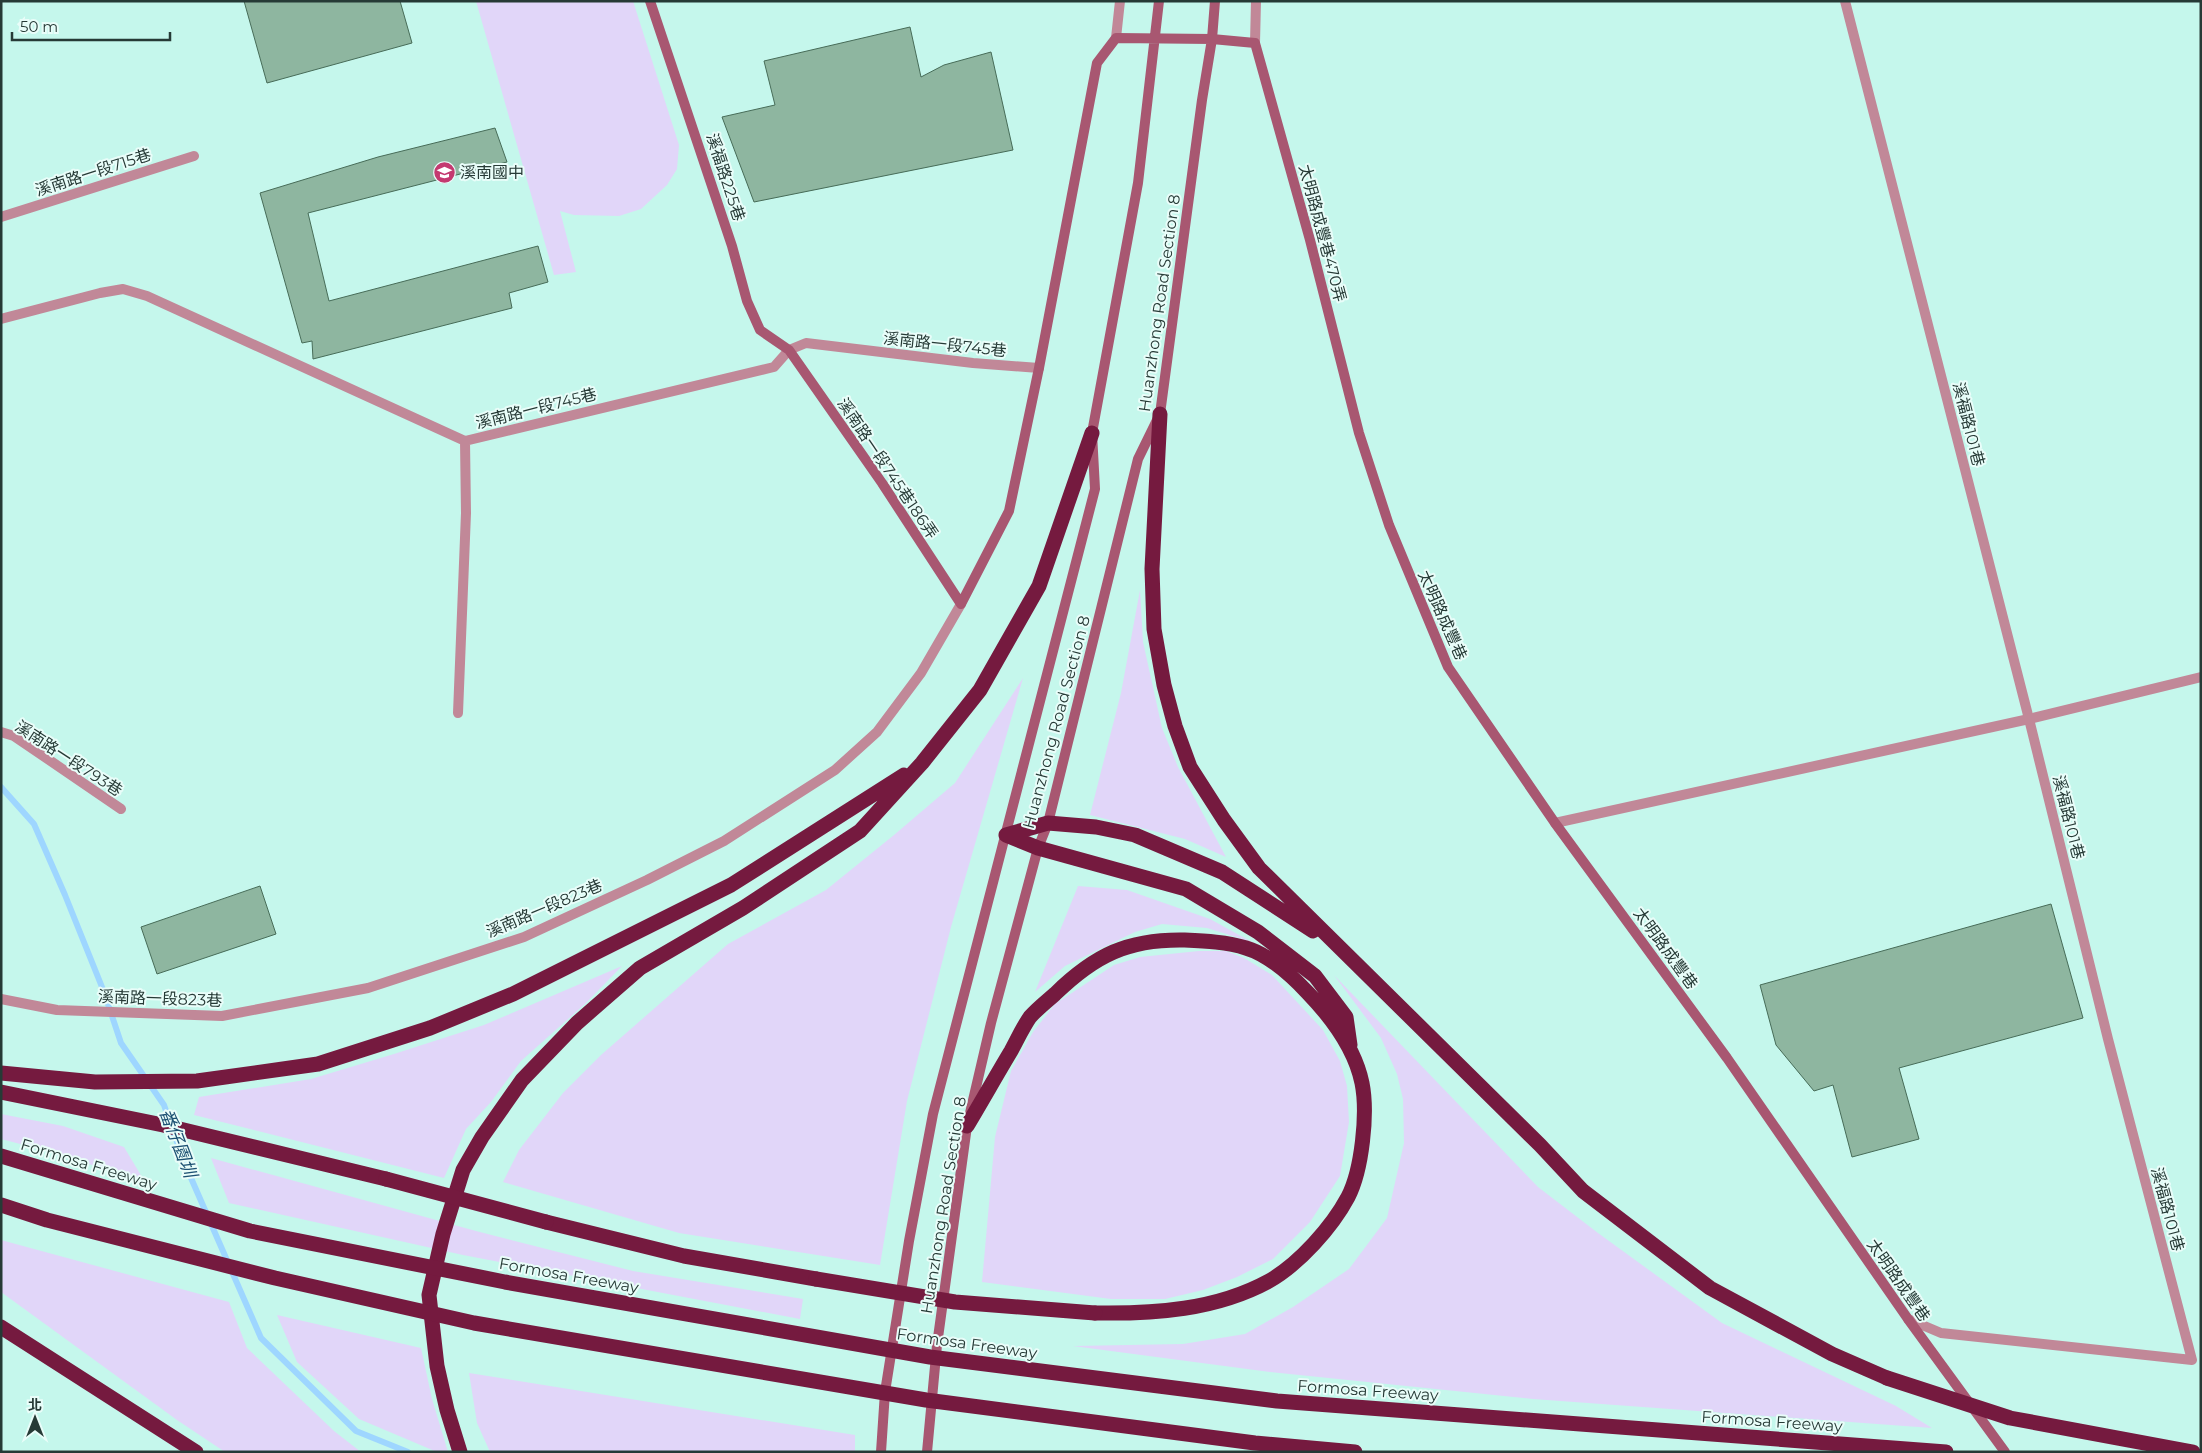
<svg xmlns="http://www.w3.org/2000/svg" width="2202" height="1453" font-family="Montserrat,'Noto Sans TC',sans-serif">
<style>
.grass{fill:#e1d6f9}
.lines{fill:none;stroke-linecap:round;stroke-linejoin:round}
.stream{stroke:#9ed6ff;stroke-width:6}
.building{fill:#8eb6a0;stroke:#476c58}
.lane{stroke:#c18898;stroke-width:10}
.street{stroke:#c18898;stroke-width:10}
.secondary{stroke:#a85771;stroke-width:10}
.highway{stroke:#751a3f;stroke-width:15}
.highway-bridge{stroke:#751a3f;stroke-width:15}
.labels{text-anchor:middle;stroke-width:4;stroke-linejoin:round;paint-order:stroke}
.street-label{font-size:16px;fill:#263a36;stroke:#e9fdf9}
.poi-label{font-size:16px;fill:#263a36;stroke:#e9fdf9;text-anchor:start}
.water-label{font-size:18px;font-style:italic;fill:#1d5173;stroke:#e9fdf9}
</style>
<rect width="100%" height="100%" fill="#c5f7ec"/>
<path class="grass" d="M476 1H633L679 145 677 169 667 185 641 209 619 216 574 215 560 211 576 272 554 275Z
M1140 590 1143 642 1162 728 1178 767 1226 857 1185 839 1090 815 1121 693Z
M1023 678 951 927 907 1101 880 1265 679 1233 503 1182 519 1150 563 1093 601 1055 728 944 826 890 894 835 955 783Z
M1078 886 1127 890 1210 919 1252 942 1207 928 1162 924 1135 932 1065 966 1035 992Z
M1199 951H1226L1244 958 1272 975 1323 1030 1340 1061 1347 1086 1349 1122 1340 1176 1310 1222 1273 1259 1237 1277 1203 1290 1165 1299H1111L982 1282 995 1137 1011 1071 1033 1032 1055 1004 1114 965 1140 957Z
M622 966 586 1003 521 1061 491 1102 466 1129 444 1178 194 1115 199 1097 311 1079 394 1054 484 1025Z
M1334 975 1538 1187 1598 1233 1722 1323 1896 1406 1932 1428 1533 1399 1270 1372 1073 1346 1183 1344 1245 1334 1293 1307 1349 1269 1387 1218 1404 1143 1403 1099 1397 1074 1381 1038Z
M1 1114 63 1126 124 1147 145 1182 51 1152 1 1139Z
M211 1158 476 1231 633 1271 803 1299 800 1319 463 1255 229 1203Z
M1 1240 229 1302 247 1348 334 1431 361 1452H225L177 1420 1 1292Z
M277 1315 421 1348 432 1399 448 1452H437L359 1419 297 1362Z
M469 1373 855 1435V1452H490L477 1423Z"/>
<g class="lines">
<path class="stream" d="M1 787 34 824 65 895 104 992 121 1043 164 1105 184 1162 261 1338 356 1431 408 1452"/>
</g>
<path class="building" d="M244 1H400L412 43 267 83Z
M910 27 921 77 944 65 991 52 1013 150 754 202 722 117 775 105 764 61Z
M495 128 507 162 308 213 329 301 538 246 548 282 509 293 512 308 313 359 312 341 302 343 260 193 378 157Z
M260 886 276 934 157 974 141 927Z
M2051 904 2083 1018 1899 1068 1919 1139 1852 1157 1833 1085 1814 1091 1776 1045 1760 985Z"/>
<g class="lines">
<path class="lane" d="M1845 1 2029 719 2108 1039 2192 1360 1941 1333 1908 1319
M1 319 100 293 123 289 147 296 465 441 774 367 789 350 806 343 973 363 1039 368
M458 713 466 513 465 441
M1 732 14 736 121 809
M1 999 57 1010 222 1016 368 988 524 937 647 880 724 841 835 770 877 732 921 673 961 604"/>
<path class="street" d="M1116 38 1120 1
M1255 43 1256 1
M1 217 194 156
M1555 823 2029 719 2201 677"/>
<path class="secondary" d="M650 1 732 246 747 301 760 330 789 350 882 483 961 604
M961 604 1009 511 1039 368 1097 63 1116 38 1212 39 1255 43 1310 240 1359 433 1389 525 1448 667 1555 823 1727 1058 1908 1319 2005 1452
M881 1452 885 1392 909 1241 933 1114 1095 489 1092 433 1138 183 1159 1
M927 1452 937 1345 967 1126 991 1023 1038 848 1048 823 1138 459 1160 414 1202 100 1212 39 1215 1"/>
<path class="highway" d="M1160 414 1152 569 1154 629 1164 685 1175 726 1190 767 1224 820 1259 868 1540 1145 1583 1191 1710 1288 1832 1354 1887 1378
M1006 835 1038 848 1186 889 1258 932 1315 976 1346 1017 1350 1045
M1006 835 1048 823 1096 827 1135 835 1222 872 1313 931
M1 1073 95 1082 197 1081 318 1064 430 1028 513 994 731 885 904 775
M1 1092 163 1125 386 1179
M967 1126C982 1101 996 1076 1011 1051 1017 1040 1023 1027 1030 1017 1037 1009 1047 1001 1055 994 1095 955 1128 939 1184 940 1205 941 1227 942 1246 948 1270 955 1292 976 1308 993 1332 1018 1355 1049 1362 1083 1368 1113 1362 1170 1348 1197 1332 1227 1299 1264 1269 1281 1216 1310 1154 1314 1095 1313
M546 1222 684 1256 816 1279
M1 1327 196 1452
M460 1452 447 1410 437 1366 429 1295 443 1234 463 1170 482 1137 522 1080 577 1023 640 968 743 908 860 831 922 763 980 690 1039 586 1092 433"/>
<path class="highway-bridge" d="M1 1156 250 1231 505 1282 930 1357 1277 1401 1946 1452
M386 1179 546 1222
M1 1205 47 1220 275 1278 474 1323 926 1400 1255 1443 1355 1452
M816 1279 955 1302 1095 1313
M1887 1378 2010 1418 2193 1452"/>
</g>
<defs>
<symbol id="school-disc" viewBox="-11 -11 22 22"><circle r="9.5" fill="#c43970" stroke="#e9fdf9"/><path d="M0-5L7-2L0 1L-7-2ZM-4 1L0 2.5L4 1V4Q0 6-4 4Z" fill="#fff"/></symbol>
</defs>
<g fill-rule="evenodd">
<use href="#school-disc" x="432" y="160" width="25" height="25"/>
</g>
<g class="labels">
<g class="street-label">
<text transform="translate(93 172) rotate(-18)" y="6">溪南路一段715巷</text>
<text transform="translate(726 177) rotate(72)" y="6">溪福路225巷</text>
<text transform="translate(1323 233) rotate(75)" y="6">太明路成豐巷470弄</text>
<text transform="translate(1159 303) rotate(-82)" y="6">Huanzhong Road Section 8</text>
<text transform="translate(945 344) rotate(6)" y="6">溪南路一段745巷</text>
<text transform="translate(536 408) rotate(-14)" y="6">溪南路一段745巷</text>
<text transform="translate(1969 424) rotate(76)" y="6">溪福路101巷</text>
<text transform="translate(888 468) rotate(56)" y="6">溪南路一段745巷186弄</text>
<text transform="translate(1443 615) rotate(66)" y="6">太明路成豐巷</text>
<text transform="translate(1056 722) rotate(-75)" y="6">Huanzhong Road Section 8</text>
<text transform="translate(69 758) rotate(33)" y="6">溪南路一段793巷</text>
<text transform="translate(2069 817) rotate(76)" y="6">溪福路101巷</text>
<text transform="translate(544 908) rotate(-23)" y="6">溪南路一段823巷</text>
<text transform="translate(1666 948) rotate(54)" y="6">太明路成豐巷</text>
<text transform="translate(160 998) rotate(2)" y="6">溪南路一段823巷</text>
<text transform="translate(89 1164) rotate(17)" y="6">Formosa Freeway</text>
<text transform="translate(943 1205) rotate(-81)" y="6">Huanzhong Road Section 8</text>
<text transform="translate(2168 1209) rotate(75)" y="6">溪福路101巷</text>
<text transform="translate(569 1275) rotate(10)" y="6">Formosa Freeway</text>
<text transform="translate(1899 1280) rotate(55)" y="6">太明路成豐巷</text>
<text transform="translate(967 1343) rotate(8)" y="6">Formosa Freeway</text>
<text transform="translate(1368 1390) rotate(4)" y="6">Formosa Freeway</text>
<text transform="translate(1772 1421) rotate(4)" y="6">Formosa Freeway</text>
</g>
<g class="poi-label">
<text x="460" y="178">溪南國中</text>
</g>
<g class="water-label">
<text transform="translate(178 1143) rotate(69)" y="6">番仔園圳</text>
</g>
</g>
<rect width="2202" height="1453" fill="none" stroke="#263a36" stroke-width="5"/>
<g transform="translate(35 1418)" stroke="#e9fdf9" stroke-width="4" paint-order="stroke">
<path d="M0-4L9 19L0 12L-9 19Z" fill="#263a36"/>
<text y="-8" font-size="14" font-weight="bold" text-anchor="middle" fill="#263a36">北</text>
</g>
<path d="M12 32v8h158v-8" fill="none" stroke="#263a36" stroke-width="2.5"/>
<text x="20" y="32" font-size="15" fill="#263a36" stroke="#e9fdf9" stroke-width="4" paint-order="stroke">50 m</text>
</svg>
